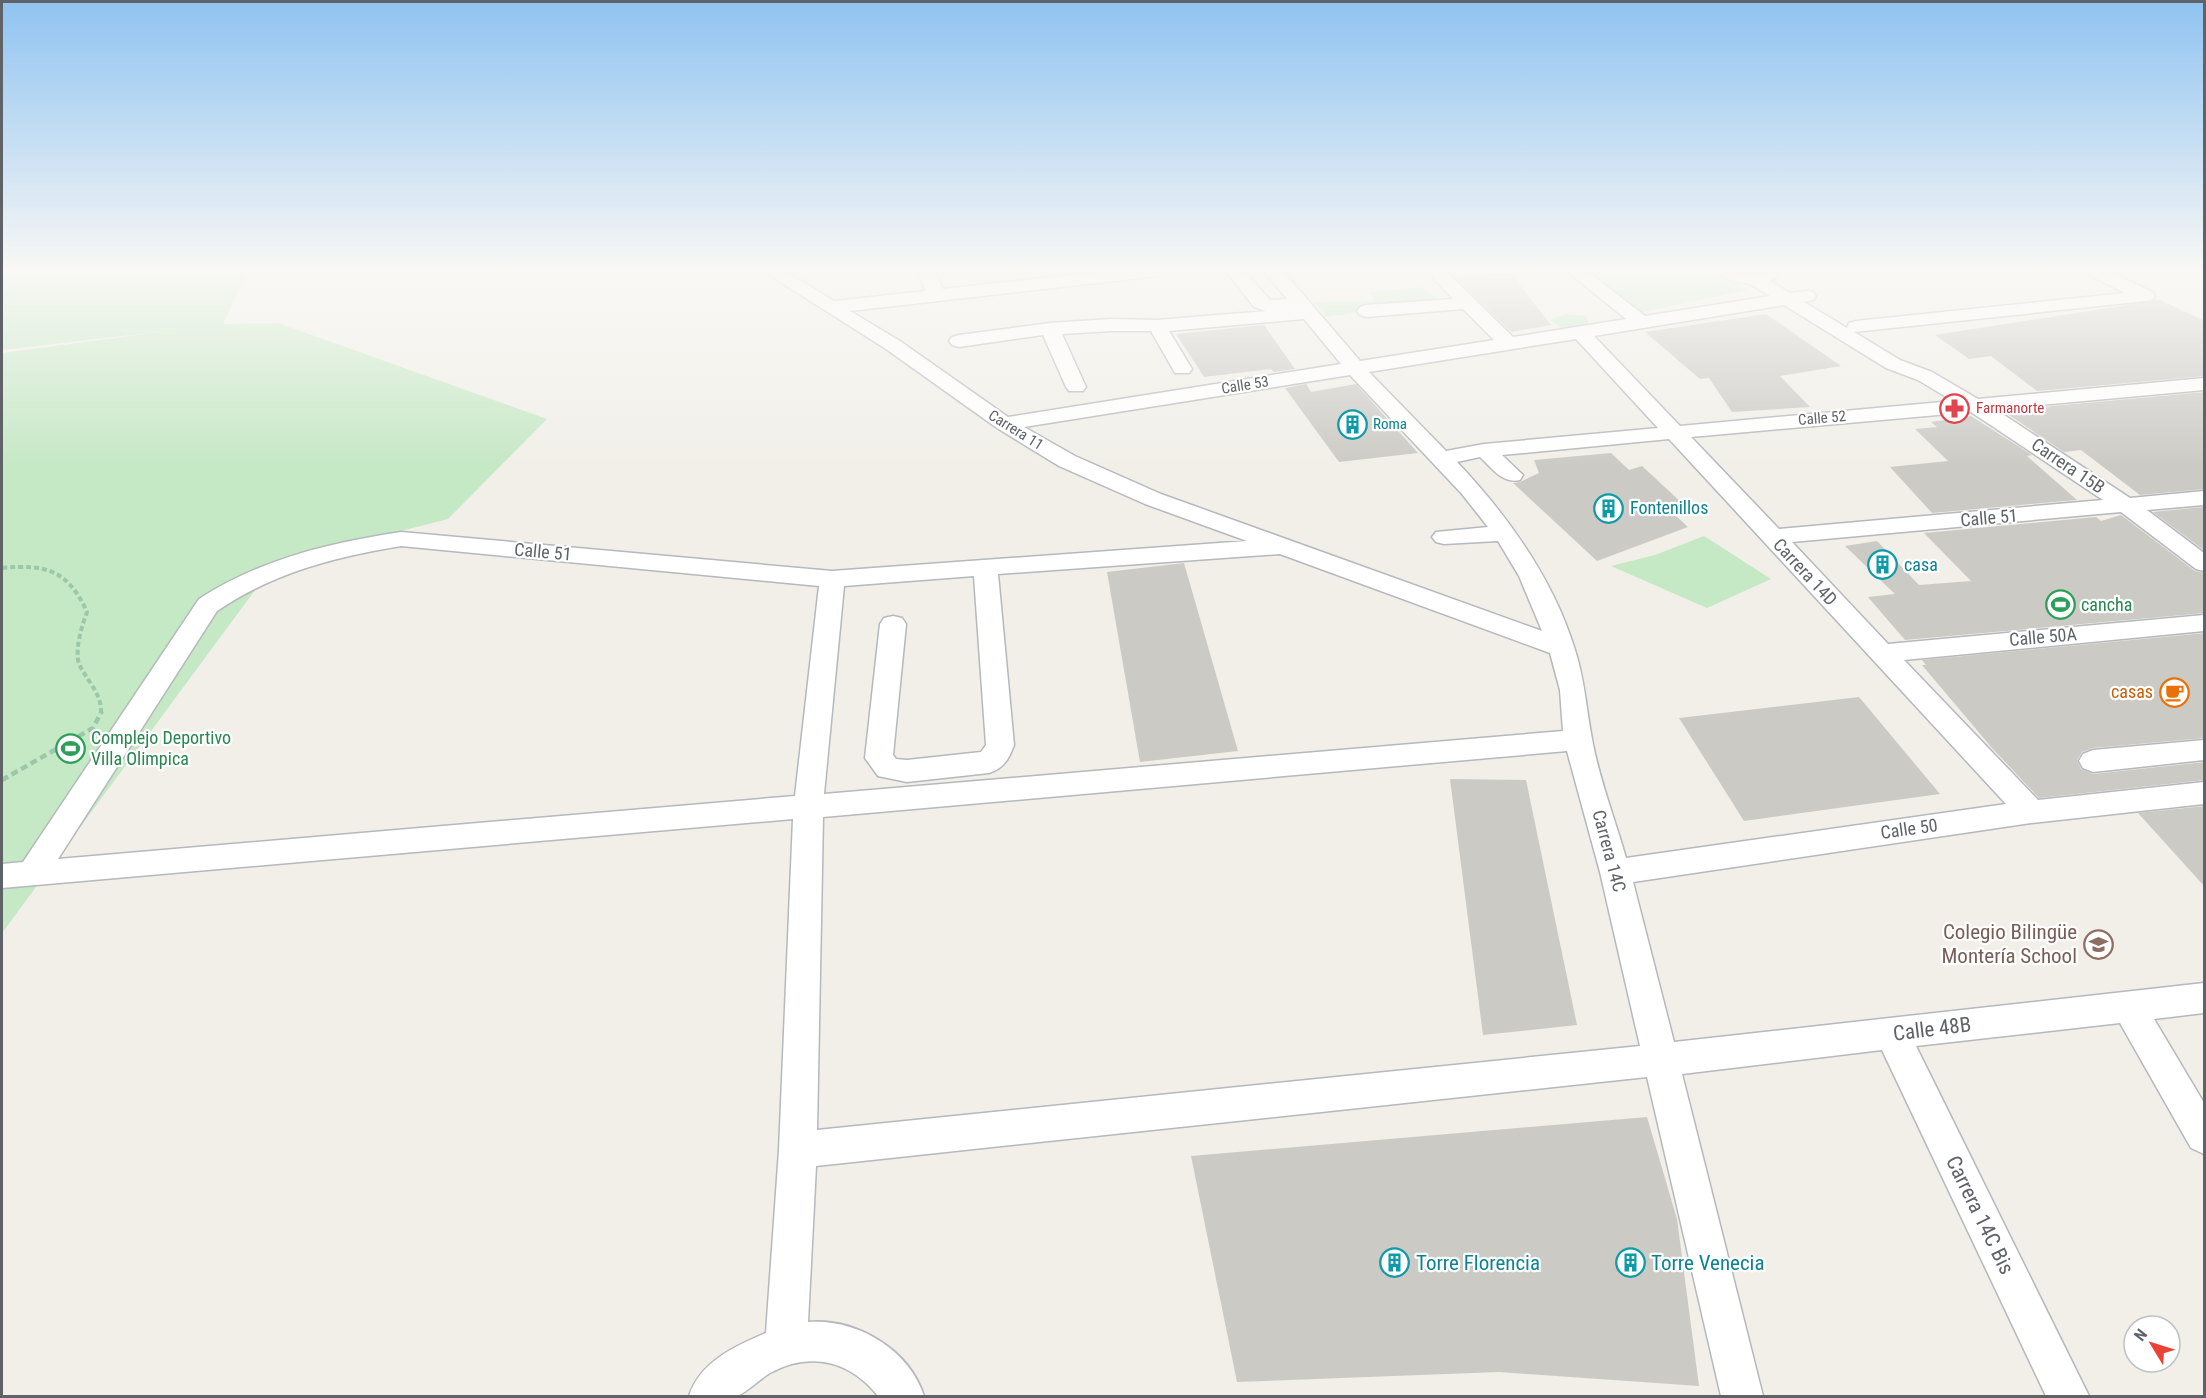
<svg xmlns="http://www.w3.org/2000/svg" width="2206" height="1398" font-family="'Roboto Condensed',sans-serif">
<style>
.green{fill:#c5e8c5}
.building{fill:#cccac5}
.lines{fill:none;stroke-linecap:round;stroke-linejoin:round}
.minor-casing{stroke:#b5b8bc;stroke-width:3}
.path-far1{stroke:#9cc7a9;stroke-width:4;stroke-dasharray:5 3;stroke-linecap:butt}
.path{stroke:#9cc7a9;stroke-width:4.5;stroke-dasharray:7 4;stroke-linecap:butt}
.minor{fill:#fff;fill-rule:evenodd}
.labels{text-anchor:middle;stroke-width:4.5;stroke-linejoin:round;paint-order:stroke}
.far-street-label{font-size:15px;fill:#5f6368;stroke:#fff}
.far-health-label{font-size:15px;fill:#be3a42;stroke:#fff;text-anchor:start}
.far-culture-label{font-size:15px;fill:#0d838f;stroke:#fff;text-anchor:start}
.street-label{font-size:18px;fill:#5f6368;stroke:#fff}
.culture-label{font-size:18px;fill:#0d838f;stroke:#fff;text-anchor:start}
.leisure-label{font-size:18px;fill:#27864d;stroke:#fff;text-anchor:start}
.food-label{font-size:18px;fill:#c56008;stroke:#fff;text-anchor:end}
.near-education-label{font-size:21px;fill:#785e54;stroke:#fff;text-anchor:end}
.near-street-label{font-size:21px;fill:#5f6368;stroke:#fff}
.near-culture-label{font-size:21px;fill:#0d838f;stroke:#fff;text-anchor:start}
</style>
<rect width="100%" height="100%" fill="#f1efe8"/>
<path class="green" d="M2 271H247L223 324 278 323 547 419 448 519 275 563 2 933V353L174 330 2 350Z
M1617 271H1718L1749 290 1632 314 1582 277Z
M1421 287 1439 301 1326 317 1314 302 1374 301 1370 292Z
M1565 314 1586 316 1589 324 1563 329 1550 320Z
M1704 536 1771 579 1707 608 1611 566 1655 555Z"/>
<path class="building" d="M1509 271 1551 325 1511 332 1455 277Z
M2160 300 2205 321V376L2037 391 1991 356 1969 359 1935 335Z
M1766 314 1841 366 1780 376 1810 407 1732 412 1709 378 1700 379 1645 332Z
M1264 325 1295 369 1274 372 1271 369 1204 377 1176 334Z
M1306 384 1311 392 1356 384 1418 453 1339 462 1285 388Z
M2205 392V489L2140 495 2081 450 2064 452 2009 415 2053 406Z
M1971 416 2032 455 2027 456 2077 500 1932 513 1890 467 1948 461 1915 429 1937 427 1931 422Z
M1611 453 1629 470 1642 466 1682 503 1674 514 1688 527 1597 561 1513 483 1520 482 1539 473 1534 460Z
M2204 507 2205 551 2153 512Z
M2121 515 2195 571 2205 573V613L1905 640 1868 597 1895 594 1845 546 1877 541 1919 585 1971 581 1924 533 2096 517 2101 521Z
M1184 563 1238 751 1140 762 1107 572Z
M2205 633V738L2093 748 2082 752 2077 760 2081 769 2093 774 2205 762V780L2039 798 1992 748 1922 665H1926L1922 660Z
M1859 697 1940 794 1744 821 1679 718Z
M1450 779 1526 780 1577 1025 1483 1035Z
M2205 806V887L2138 813Z
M1647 1117 1677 1219 1699 1386 1499 1372 1237 1382 1191 1156Z"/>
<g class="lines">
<defs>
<path id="minor" d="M763 271H785L834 301 926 291 917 271H935L943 289 1108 271H1167L1158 276 850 311 900 341 1008 417 1341 364 1304 319 1169 331 1192 369 1189 373H1175L1151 331H1111L1062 334 1086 387 1083 391H1069L1066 387 1043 335 959 347 952 345 949 341 952 337 959 335 1050 323 1111 319 1157 320 1266 311 1254 307 1226 271H1244L1270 300 1287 299 1264 271H1283L1360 361 1494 340 1463 309 1366 317 1360 315 1357 311 1360 307 1366 305 1453 299 1427 271H1446L1513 337 1626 319 1567 271H1587L1645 316 1770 296 1750 284 1729 280 1715 271 1754 274 1779 271 1777 277 1770 281 1790 293 1807 291 1813 292 1816 296 1813 300 1804 302 1847 328 1849 323 1856 321 2125 293 2089 275 2086 271H2109L2152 292 2155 296 2152 300 2146 301 1854 332 1900 360 1932 372 1978 399 2204 378V390L1995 409 2130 498 2204 491V505L2147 510 2204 553V571L2196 569 2121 512 1792 542 1888 644 2204 615V631L1904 660 2038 800 2204 782V804L2031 823 1633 882 1674 1042 2204 983V1013L2154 1019 2204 1103V1154L2191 1148 2120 1023 1916 1046 2089 1396H2046L1882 1050 1682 1074 1763 1396H1721L1647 1077 816 1166 808 1322C856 1318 909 1349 924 1396H878C850 1361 811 1351 770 1373 761 1378 744 1395 736 1396 721 1398 704 1396 689 1396 700 1362 735 1346 766 1333L779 1150 793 819 2 888V864L23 862 199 599C261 559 329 543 401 532L832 571 1247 541 1145 504 1059 466 997 428 886 349ZM1784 305 1886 368 1918 380 1953 401 1680 426 1594 336ZM1576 339 1658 428 1484 444 1446 451 1369 372ZM1350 375 1462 494 1488 527 1436 532 1432 537 1436 542 1444 544 1498 541 1519 576 1542 631 1161 494 1075 456 1024 427ZM1971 412 2103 500 1779 529 1691 437ZM1669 439 2006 804 1626 858C1615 819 1599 779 1592 739 1586 708 1585 681 1575 650 1553 578 1508 516 1457 462L1480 457C1492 468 1502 484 1520 480L1523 475 1502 455ZM401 546 819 586 795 796 58 859 217 611C273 573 334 557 401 546ZM1280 554 1550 653 1560 690 1563 731 824 794 844 586 974 576 986 745 981 752 907 760 896 759 893 755 906 624 902 618 893 616 884 618 880 624 865 758 878 776 907 782 989 773C1004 768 1009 759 1014 745L998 574ZM1567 751 1600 872 1640 1046 817 1130 823 817Z
M2204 740V760L2093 772 2083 768 2079 761 2083 754 2093 750Z"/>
</defs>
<use href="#minor" class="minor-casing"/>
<path class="path-far1" d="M2 568C46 564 68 570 87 612 82 626 76 644 78 660 81 675 102 691 101 712"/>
<path class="path" d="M2 780 93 728 102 711"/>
<use href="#minor" class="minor"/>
</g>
<linearGradient id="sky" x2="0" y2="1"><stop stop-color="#8fc3f1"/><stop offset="0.58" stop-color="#f9f8f5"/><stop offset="1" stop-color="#f9f8f5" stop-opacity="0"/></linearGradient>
<rect width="2206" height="467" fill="url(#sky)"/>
<defs>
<symbol id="pharmacy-ring" viewBox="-11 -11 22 22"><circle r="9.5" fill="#fff" stroke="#e0444e" stroke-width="1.5"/><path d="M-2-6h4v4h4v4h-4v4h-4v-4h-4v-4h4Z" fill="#e0444e"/></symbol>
<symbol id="building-ring" viewBox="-11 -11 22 22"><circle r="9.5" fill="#fff" stroke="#0f9aa8" stroke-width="1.5"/><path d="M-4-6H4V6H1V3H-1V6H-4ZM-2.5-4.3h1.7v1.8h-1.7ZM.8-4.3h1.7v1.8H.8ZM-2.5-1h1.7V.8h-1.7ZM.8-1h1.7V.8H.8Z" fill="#0f9aa8"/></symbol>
<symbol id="stadium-ring" viewBox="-11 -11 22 22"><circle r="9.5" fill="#fff" stroke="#2e9e5b" stroke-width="1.5"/><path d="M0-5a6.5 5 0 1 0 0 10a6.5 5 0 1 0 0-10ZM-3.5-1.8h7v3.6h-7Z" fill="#2e9e5b"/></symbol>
<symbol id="cafe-ring" viewBox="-11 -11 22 22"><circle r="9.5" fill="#fff" stroke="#e8710a" stroke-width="1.5"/><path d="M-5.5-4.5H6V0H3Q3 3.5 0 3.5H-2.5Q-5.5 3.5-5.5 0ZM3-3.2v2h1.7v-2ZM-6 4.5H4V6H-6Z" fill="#e8710a"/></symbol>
<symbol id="school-ring" viewBox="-11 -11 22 22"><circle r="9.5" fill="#fff" stroke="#8d6e63" stroke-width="1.5"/><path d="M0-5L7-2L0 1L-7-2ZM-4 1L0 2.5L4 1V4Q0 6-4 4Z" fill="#8d6e63"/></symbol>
</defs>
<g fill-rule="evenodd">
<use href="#pharmacy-ring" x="1938" y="392" width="33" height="33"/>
<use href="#building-ring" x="1336" y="408" width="33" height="33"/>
<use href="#building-ring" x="1592" y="492" width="33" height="33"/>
<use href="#building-ring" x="1866" y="548" width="33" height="33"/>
<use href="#stadium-ring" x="2044" y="588" width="33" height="33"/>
<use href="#cafe-ring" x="2158" y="676" width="33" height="33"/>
<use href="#stadium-ring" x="54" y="732" width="33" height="33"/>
<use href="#school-ring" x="2082" y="928" width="33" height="33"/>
<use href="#building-ring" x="1378" y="1246" width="33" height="33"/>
<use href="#building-ring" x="1614" y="1246" width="33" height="33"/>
</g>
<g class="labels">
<g class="far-street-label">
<text transform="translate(1245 385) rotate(-9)" y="5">Calle 53</text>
<text transform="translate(1822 418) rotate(-5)" y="5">Calle 52</text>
<text transform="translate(1016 430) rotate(32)" y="5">Carrera 11</text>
</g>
<g class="far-health-label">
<text x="1976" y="413">Farmanorte</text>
</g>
<g class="far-culture-label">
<text x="1373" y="429">Roma</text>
</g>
<g class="street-label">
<text transform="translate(2068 466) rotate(34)" y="6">Carrera 15B</text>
<text transform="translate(1989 518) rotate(-5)" y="6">Calle 51</text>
<text transform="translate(543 552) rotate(5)" y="6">Calle 51</text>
<text transform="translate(1805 572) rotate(47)" y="6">Carrera 14D</text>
<text transform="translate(2043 637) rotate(-5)" y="6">Calle 50A</text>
<text transform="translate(1909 829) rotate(-8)" y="6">Calle 50</text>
<text transform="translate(1609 851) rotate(75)" y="6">Carrera 14C</text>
</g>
<g class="culture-label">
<text x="1630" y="514">Fontenillos</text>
<text x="1904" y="571">casa</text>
</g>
<g class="leisure-label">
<text x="2081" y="611">cancha</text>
<text x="91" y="744">Complejo Deportivo<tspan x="91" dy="21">Villa Olimpica</tspan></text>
</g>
<g class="food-label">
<text x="2153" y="698">casas</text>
</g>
<g class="near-education-label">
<text x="2077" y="939">Colegio Bilingüe<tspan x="2077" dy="24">Montería School</tspan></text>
</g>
<g class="near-street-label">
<text transform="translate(1932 1029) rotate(-7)" y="7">Calle 48B</text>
<text transform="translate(1980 1215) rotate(64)" y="7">Carrera 14C Bis</text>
</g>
<g class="near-culture-label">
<text x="1416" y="1270">Torre Florencia</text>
<text x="1651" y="1270">Torre Venecia</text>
</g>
</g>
<rect width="2206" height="1398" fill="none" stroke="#5f6368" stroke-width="6"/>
<g transform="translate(2152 1344) rotate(308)"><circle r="28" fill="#ffffff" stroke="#bfc1c3" stroke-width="1.5"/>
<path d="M0-4.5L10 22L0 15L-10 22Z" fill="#ea4335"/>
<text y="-9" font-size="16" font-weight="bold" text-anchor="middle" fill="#5f6368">N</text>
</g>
</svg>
